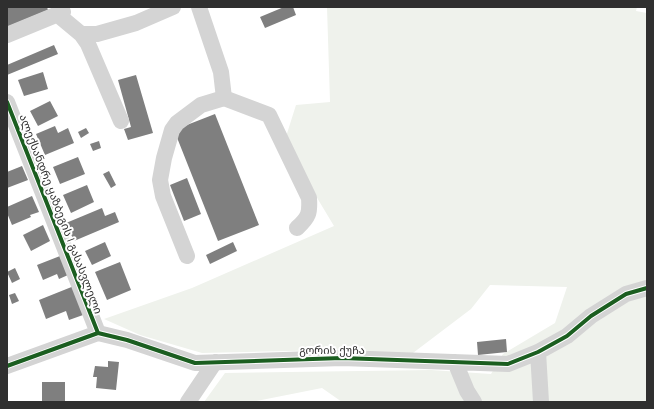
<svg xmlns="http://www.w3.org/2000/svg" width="654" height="409" font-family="Quicksand,'Noto Sans Georgian',sans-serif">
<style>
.green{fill:#eff2ec}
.building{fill:#7f7f7f}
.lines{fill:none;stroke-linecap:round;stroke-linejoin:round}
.minor{stroke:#d4d4d4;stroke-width:16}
.cycleway-casing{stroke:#fff;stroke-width:6}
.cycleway{stroke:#1b5e20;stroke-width:4}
.labels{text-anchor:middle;stroke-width:4;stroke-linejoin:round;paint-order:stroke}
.street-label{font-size:11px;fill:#2f2f2f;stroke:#fff}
</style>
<rect width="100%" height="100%" fill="#fff"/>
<path class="green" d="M327 7H637L636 11 647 13V402H342L322 388 251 402H204L225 373 431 370 491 374 503 354 555 323 567 287 490 285 471 309 409 356 330 350 202 353 140 335 104 319 192 288 334 226 284 143 296 105 330 102Z"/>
<path class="building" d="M7 7H47L48 10 7 27Z
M284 7H293L296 15 265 28 260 17Z
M54 45 58 54 7 75V65Z
M43 72 48 89 24 96 18 80Z
M136 75 153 133 128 140 124 129 131 127 118 80Z
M50 101 58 116 38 126 30 111Z
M215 114 259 225 218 241 174 130Z
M55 126 58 133 68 128 74 143 45 155 36 134Z
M86 128 89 133 81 138 78 132Z
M99 141 101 148 93 151 90 144Z
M78 157 85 174 60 184 53 167Z
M22 166 28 180 7 188V172Z
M109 171 116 185 111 188 103 174Z
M187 178 201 214 184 221 170 185Z
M87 185 94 202 71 213 63 195Z
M32 196 39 212 30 215 31 217 12 225 7 213V207Z
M102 208 105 216 115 212 119 222 74 241 66 223Z
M43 225 50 241 31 251 23 235Z
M105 242 111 256 92 265 85 251Z
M233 242 237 251 210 264 206 255Z
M60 256 68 275 59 279 57 274 43 280 37 265Z
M120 262 131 290 107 300 95 272Z
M15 268 20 279 12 283 7 272Z
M74 286 83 315 69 320 66 311 46 319 39 300Z
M15 293 19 301 12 304 9 295Z
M506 339 507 352 478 355 477 342Z
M108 361 119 362 116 390 96 388 97 377H93L95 366 108 367Z
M42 382H65V401L42 402Z"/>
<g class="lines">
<path class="minor" d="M199 7 221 72 224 98 269 115 309 198C310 213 309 217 297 228
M57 14 81 34 88 44 121 121
M81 34H97L136 23 173 7
M7 35 63 12 61 8
M7 102 98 333
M187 256 163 196 160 180 164 158 172 130 177 123 201 105 224 98
M538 352 541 402
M455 362 467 391 474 402
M7 366 98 333 127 340 195 363 342 358 508 364 538 352 567 336 591 316 626 294 647 288
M188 402 215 362"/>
<defs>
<path id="cycleway" d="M7 102 98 333
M7 366 98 333 127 340 195 363 342 358 508 364 538 352 567 336 591 316 626 294 647 288"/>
</defs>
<use href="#cycleway" class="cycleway-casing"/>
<use href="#cycleway" class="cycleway"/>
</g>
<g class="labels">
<g class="street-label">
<text transform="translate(61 214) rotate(69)" y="4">ალექსანდრე ყაზბეგის I გასასვლელი</text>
<text x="332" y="354">გორის ქუჩა</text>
</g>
</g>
<rect width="654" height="409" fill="none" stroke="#2f2f2f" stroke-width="16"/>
</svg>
